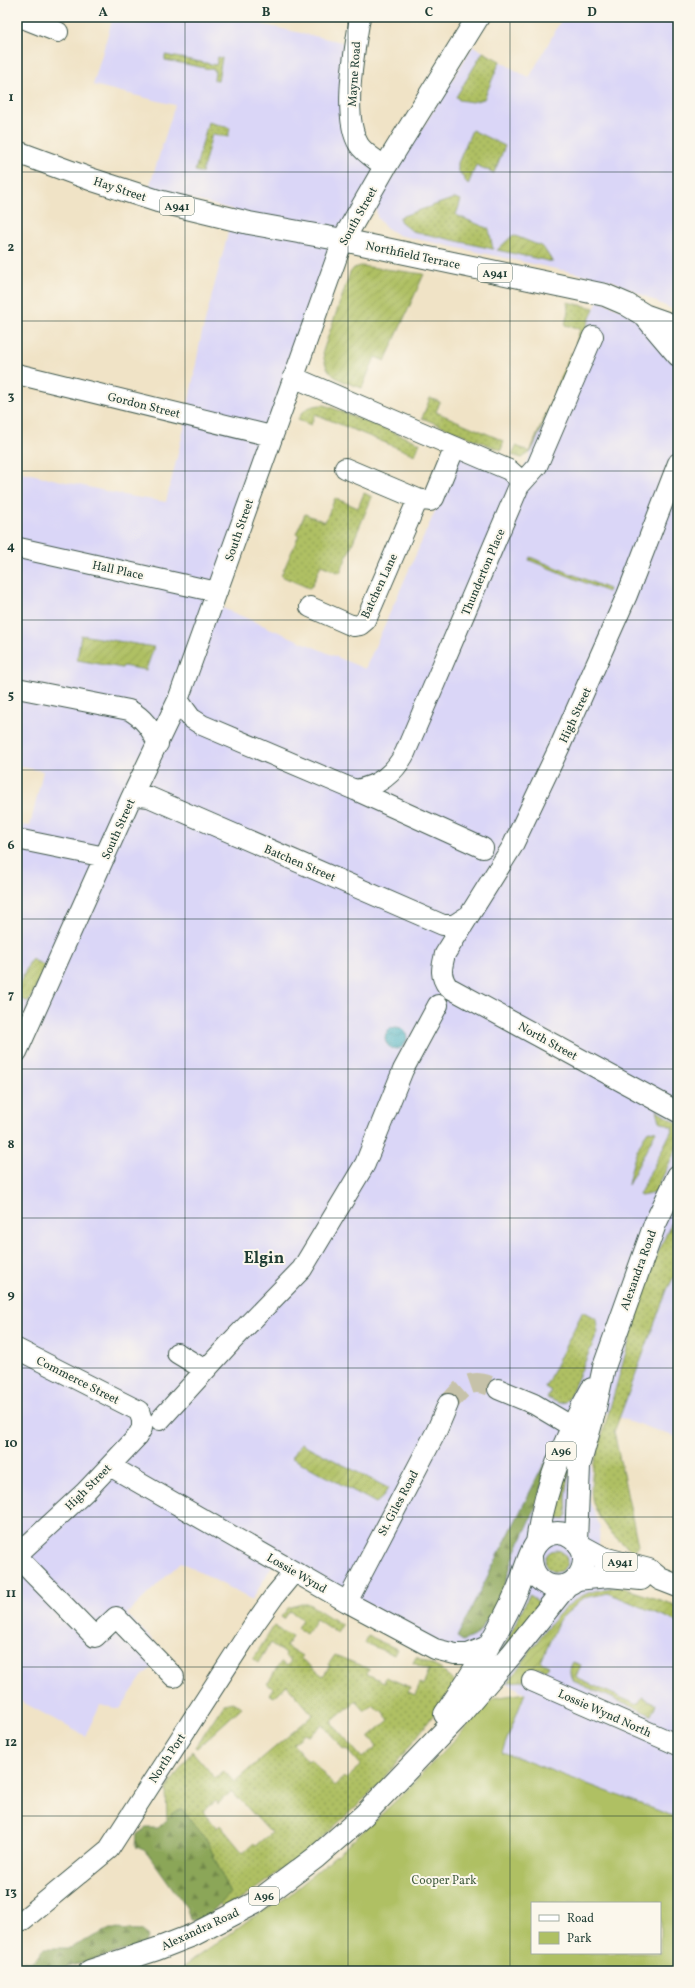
<svg xmlns="http://www.w3.org/2000/svg" width="695" height="1988" font-family="Vollkorn,serif">
<style>
.built{fill:#dad6f7}
.grass{fill:url(#grass-dots);stroke:#677e4c;fill-rule:evenodd}
.forest{fill:url(#forest-firs);stroke:#557246}
.park{fill:#afc063;stroke:#677e4c;fill-rule:evenodd}
.garden{fill:url(#garden-furrows);stroke:#677e4c}
.water{fill:url(#water-waves);stroke:#32767b}
.lines{fill:none;stroke-linecap:round;stroke-linejoin:round}
.street-tunnel{stroke:#c6c2a9;stroke-width:20;stroke-dasharray:20 10;stroke-linecap:butt}
.street-casing{stroke:#3e564a;stroke-width:22}
.secondary-casing{stroke:#3e564a;stroke-width:24}
.primary-casing{stroke:#3e564a;stroke-width:24}
.highway-casing{stroke:#3e564a;stroke-width:24}
.street{stroke:#fff;stroke-width:20}
.secondary{stroke:#fff;stroke-width:22}
.primary{stroke:#fff;stroke-width:22}
.highway{stroke:#fff;stroke-width:22}
.grid{fill:none;stroke:#1f3d34;stroke-width:1;stroke-opacity:0.55}
.labels{text-anchor:middle;stroke-width:4;stroke-linejoin:round;paint-order:stroke}
.shield{fill:#fbf7ec;stroke:#61756b;stroke-width:1}
.shield-label{font-size:11px;font-weight:bold;fill:#1f3d34}
.street-label{font-size:12px;fill:#1f3d34;stroke:#fbf7ec}
.park-label{font-size:12px;fill:#435e40;stroke:#fbf7ec}
.district-label{font-size:16px;font-weight:bold;fill:#1f3d34;stroke:#fbf7ec}
.neatline{fill:none;stroke:#1f3d34;stroke-width:1.5}
.grid-label{font-size:13px;text-anchor:middle;font-weight:bold;fill:#1f3d34}
</style>
<defs>
<pattern id="grass-dots" width="8" height="8" patternUnits="userSpaceOnUse"><rect width="8" height="8" fill="#afc063"/><path d="M2 2h.1M6 6h.1" fill="none" stroke="#8e9d52" stroke-width="1.8" stroke-linecap="round"/></pattern>
<pattern id="forest-firs" width="22" height="20" patternUnits="userSpaceOnUse"><rect width="22" height="20" fill="#8ba659"/><path d="M5 1l3.5 6h-7zM16 11l3.5 6h-7z" fill="#71884a"/></pattern>
<pattern id="garden-furrows" width="10" height="10" patternUnits="userSpaceOnUse"><rect width="10" height="10" fill="#afc063"/><path d="M-1 1l2-2M0 10L10 0M9 11l2-2" fill="none" stroke="#8e9d52"/></pattern>
<pattern id="water-waves" width="16" height="10" patternUnits="userSpaceOnUse"><rect width="16" height="10" fill="#44afc2"/><path d="M0 5q4-4 8 0t8 0" fill="none" stroke="#38909e"/></pattern>
</defs>
<rect width="100%" height="100%" fill="#fbf7ec"/>
<filter id="ink" filterUnits="userSpaceOnUse"><feTurbulence type="fractalNoise" baseFrequency=".025" numOctaves="2"/><feDisplacementMap in="SourceGraphic" scale="8" xChannelSelector="R" yChannelSelector="G"/><feConvolveMatrix kernelMatrix="1 2 1 2 8 2 1 2 1" color-interpolation-filters="sRGB"/></filter>
<filter id="wash" filterUnits="userSpaceOnUse"><feTurbulence type="fractalNoise" baseFrequency=".012" numOctaves="4" result="noise"/><feDisplacementMap in="SourceGraphic" scale="16" xChannelSelector="R" yChannelSelector="G"/><feGaussianBlur stdDeviation="0.9" result="paint"/><feColorMatrix in="noise" values="0 0 0 0 0 0 0 0 0 0 0 0 0 0 0 0 0 1.4 0 .05"/><feComposite in="paint" operator="in"/></filter>
<g filter="url(#wash)">
<rect width="100%" height="100%" fill="#f0e3c6"/>
<path class="built" d="M113 17H240L264 25 342 42 351 52 346 88 378 168 213 604 365 669 460 455 518 481 580 344 598 300 634 315 678 362V1433L676 1437 603 1412 591 1464 589 1499 600 1527 598 1557 617 1586 678 1606V1818L502 1752 525 1693 279 1554 252 1600 181 1562 127 1614 173 1661 166 1669 155 1665 143 1675 120 1709 100 1705 85 1736 17 1699V849L23 825 30 826 43 771 17 766V471L128 496 166 502 184 429 201 337 234 210 149 188 175 105 93 85Z
M563 17H678V312L613 281 398 235 384 226 377 217 376 204 473 46 529 78Z"/>
<path class="grass" d="M483 52 500 61 484 99 472 102 459 100 456 97Z
M208 122 230 128 228 137 212 134 202 173 195 171Z
M472 130 505 146 494 173 476 165 468 185 458 170V163Z
M455 198 461 200 456 215 489 229 493 249 412 231 400 221V217Z
M567 302 594 308 580 344 576 343 580 329 565 325 568 311Z
M571 353 574 355 531 452 522 458 512 455 516 446 530 452Z
M430 398 440 402 436 412 504 441 501 450 422 418Z
M325 405 420 443 415 455 315 414 311 425 298 420C304 407 312 405 325 405Z
M364 493 372 497 340 573 321 565 312 586 309 588 281 576 299 535 296 534 305 514 325 522 335 498 358 508Z
M678 1209V1269L667 1290 614 1432 638 1545 634 1551C615 1540 597 1521 592 1498 590 1489 592 1477 593 1467L649 1272Z
M583 1311 596 1318 598 1332 569 1398 565 1402 559 1403 547 1398 551 1391 545 1387Z
M567 1466 570 1468 566 1497 567 1515 565 1519H555L552 1513Z
M545 1561a11 11 0 1 1 22 0a11 11 0 1 1-22 0Z
M529 1595 540 1603 502 1651Z
M301 1604H309L342 1625 337 1633 316 1619 306 1634 297 1628 302 1619 290 1611 284 1619 281 1617 288 1608Z
M274 1626 292 1637 286 1646 302 1656 300 1658 323 1676 330 1666 328 1665 335 1655 369 1669 367 1674 384 1682 386 1677 410 1687 408 1692 415 1695 420 1683 423 1685 429 1670 413 1663 416 1657 441 1669 455 1683 429 1721 381 1783 309 1850 243 1898 222 1908 221 1904 146 1838 167 1820 166 1790 192 1751 215 1778 224 1771 234 1782 313 1715 287 1685 274 1697 269 1694 273 1688 267 1684 281 1662 287 1666 291 1661 285 1657 286 1654 270 1643 258 1663 253 1659ZM356 1701 365 1711 373 1705 379 1711 381 1710 389 1720 369 1737 377 1746 362 1758 331 1722ZM323 1725 344 1750 346 1749 361 1766 346 1779 344 1777 334 1786 311 1759 308 1761 293 1744 305 1734 309 1736ZM232 1791 271 1833 256 1845 254 1843 243 1853 220 1825 217 1828 203 1811 215 1801 218 1804Z
M368 1636 397 1649 394 1655 365 1643Z
M232 1702 242 1707 197 1748 195 1747 224 1704Z"/>
<path class="forest" d="M549 1463 536 1508 515 1553 500 1600 478 1634 463 1641 457 1637 544 1464Z
M182 1809 207 1840 230 1894 211 1913 200 1920H190L186 1907 146 1851 136 1847 137 1834 146 1828H157C166 1821 171 1812 182 1809Z
M110 1929 141 1930 149 1936 143 1945 55 1971H17V1961L33 1962 43 1948H70Z"/>
<path class="park" d="M525 1693 502 1752 678 1818V1971H174L180 1969 250 1919 287 1897 356 1838 403 1794 494 1698ZM532 1903H660V1953H532Z"/>
<path class="garden" d="M165 55 216 65 218 57 222 58 218 80H214L215 70 165 60Z
M513 235 543 247 553 262 497 250Z
M361 266 424 274 385 361 375 357 362 388C340 380 325 378 323 351L350 273 354 268Z
M530 557 609 589 608 592 529 560Z
M81 635 154 647 146 670 123 666 122 668 77 660Z
M31 959 46 966 29 1002 17 998V989Z
M657 1110 678 1123V1145L655 1193 641 1196 639 1195 673 1128 660 1121Z
M649 1130 656 1131 628 1185C632 1165 636 1146 649 1130Z
M301 1443 388 1488 383 1497 376 1503 292 1458Z
M618 1586 678 1606V1622L608 1593 584 1598 559 1620 541 1662 549 1666 545 1670 538 1668 523 1681 508 1682C527 1657 554 1610 582 1596 592 1590 606 1589 618 1586Z
M573 1662 581 1665 576 1678 638 1705 642 1697 656 1704 651 1715 573 1681C569 1674 569 1669 573 1662Z"/>
<path class="water" d="M385 1038a11 11 0 1 1 22 0a11 11 0 1 1-22 0Z"/>
</g>
<g filter="url(#ink)">
<g class="lines">
<path class="street-tunnel" d="M448 1404C466 1383 471 1377 498 1389"/>
<defs>
<path id="street" d="M20 17 58 32
M360 17C355 49 341 116 359 145 365 154 377 160 385 167
M17 374 271 436
M293 377 509 470 518 478 519 486
M678 463 627 595 560 746 512 847 445 954C442 967 439 975 448 987L678 1112
M345 468 418 499
M19 548 217 592
M310 607 353 626 360 625 366 620 418 499 430 501 434 498 455 447
M17 688 129 710C144 718 151 729 158 744
M178 700 191 718 202 725 355 790 483 848
M355 790C379 786 394 774 405 753L519 486 537 466 593 336
M131 798 140 796 149 797 443 925H454L468 916
M17 839 105 857
M17 1052 131 798 178 700 343 240
M17 1349 139 1411 142 1420V1428L137 1437 85 1492 17 1555
M177 1353 205 1370
M498 1389 534 1404 571 1426
M160 1420 232 1341 302 1269 365 1164 403 1070 438 1005
M110 1466 347 1602 435 1649 455 1654H468L490 1645
M17 1557 95 1637 116 1617 174 1677
M347 1602 437 1430 448 1404
M532 1681 678 1745
M17 1922 23 1920 109 1849 253 1626 275 1595 294 1572"/>
<path id="secondary" d="M343 240 385 167 478 17"/>
<path id="primary" d="M17 152 93 180 158 201 249 223 343 240 605 295 626 304 644 315 678 327
M645 316 678 355
M579 1545 603 1558 649 1570 660 1579 678 1586
M576 1579 609 1576 641 1579"/>
<path id="highway" d="M576 1541 579 1466 594 1413 604 1367 655 1224 678 1176
M537 1543C544 1488 565 1437 592 1389
M445 1714C472 1675 498 1634 517 1591 523 1578 529 1552 537 1543 546 1532 561 1530 572 1538 579 1543 584 1550 584 1559 583 1596 531 1596 531 1557
M90 1971 157 1949 193 1935 255 1903 315 1858 364 1815 456 1719 511 1655 567 1585"/>
</defs>
<use href="#street" class="street-casing"/>
<use href="#secondary" class="secondary-casing"/>
<use href="#primary" class="primary-casing"/>
<use href="#highway" class="highway-casing"/>
<use href="#street" class="street"/>
<use href="#secondary" class="secondary"/>
<use href="#primary" class="primary"/>
<use href="#highway" class="highway"/>
</g>
</g>
<path class="grid" d="M185 17V1971M348 17V1971M510 17V1971M17 172H678M17 321H678M17 471H678M17 620H678M17 770H678M17 919H678M17 1069H678M17 1218H678M17 1368H678M17 1517H678M17 1667H678M17 1816H678"/>
<g class="labels">
<g class="shield">
<rect x="160" y="197" width="34" height="18" rx="3"/>
<rect x="478" y="264" width="34" height="18" rx="3"/>
<rect x="546" y="1442" width="30" height="18" rx="3"/>
<rect x="603" y="1553" width="34" height="18" rx="3"/>
<rect x="249" y="1887" width="30" height="18" rx="3"/>
</g>
<g class="shield-label">
<text x="177" y="210">A941</text>
<text x="495" y="277">A941</text>
<text x="561" y="1455">A96</text>
<text x="620" y="1566">A941</text>
<text x="264" y="1900">A96</text>
</g>
<g class="street-label">
<text transform="translate(354 74) rotate(-86)" y="4">Mayne Road</text>
<text transform="translate(120 189) rotate(18)" y="4">Hay Street</text>
<text transform="translate(358 216) rotate(-61)" y="4">South Street</text>
<text transform="translate(413 255) rotate(12)" y="4">Northfield Terrace</text>
<text transform="translate(144 405) rotate(14)" y="4">Gordon Street</text>
<text transform="translate(239 530) rotate(-71)" y="4">South Street</text>
<text transform="translate(118 570) rotate(12)" y="4">Hall Place</text>
<text transform="translate(483 572) rotate(-67)" y="4">Thunderton Place</text>
<text transform="translate(379 586) rotate(-65)" y="4">Batchen Lane</text>
<text transform="translate(575 715) rotate(-65)" y="4">High Street</text>
<text transform="translate(118 829) rotate(-66)" y="4">South Street</text>
<text transform="translate(300 863) rotate(23)" y="4">Batchen Street</text>
<text transform="translate(548 1041) rotate(29)" y="4">North Street</text>
<text transform="translate(638 1270) rotate(-70)" y="4">Alexandra Road</text>
<text transform="translate(78 1380) rotate(27)" y="4">Commerce Street</text>
<text transform="translate(88 1487) rotate(-45)" y="4">High Street</text>
<text transform="translate(398 1503) rotate(-62)" y="4">St. Giles Road</text>
<text transform="translate(297 1573) rotate(30)" y="4">Lossie Wynd</text>
<text transform="translate(605 1713) rotate(24)" y="4">Lossie Wynd North</text>
<text transform="translate(167 1758) rotate(-57)" y="4">North Port</text>
<text transform="translate(200 1929) rotate(-25)" y="4">Alexandra Road</text>
</g>
<g class="park-label">
<text x="444" y="1884">Cooper Park</text>
</g>
<g class="district-label">
<text x="264" y="1263">Elgin</text>
</g>
</g>
<rect width="695" height="1988" fill="none" stroke="#fbf7ec" stroke-width="44"/>
<rect x="531" y="1902" width="130" height="52" fill="#fbf7ec" stroke="#a3ada2"/>
<rect x="539" y="1915" width="20" height="6" fill="#ffffff" stroke="#a3ada2"/>
<text x="567" y="1922" font-size="12" fill="#1f3d34">Road</text>
<rect x="539" y="1932" width="20" height="12" fill="#afc063" stroke="#a3ada2"/>
<text x="567" y="1942" font-size="12" fill="#1f3d34">Park</text>
<rect x="22" y="22" width="651" height="1944" class="neatline"/>
<g class="grid-label">
<text x="103" y="16">A</text>
<text x="266" y="16">B</text>
<text x="429" y="16">C</text>
<text x="592" y="16">D</text>
<text x="11" y="101">1</text>
<text x="11" y="251">2</text>
<text x="11" y="400">3</text>
<text x="11" y="550">4</text>
<text x="11" y="699">5</text>
<text x="11" y="849">6</text>
<text x="11" y="999">7</text>
<text x="11" y="1148">8</text>
<text x="11" y="1298">9</text>
<text x="11" y="1447">10</text>
<text x="11" y="1597">11</text>
<text x="11" y="1746">12</text>
<text x="11" y="1896">13</text>
</g>
</svg>
